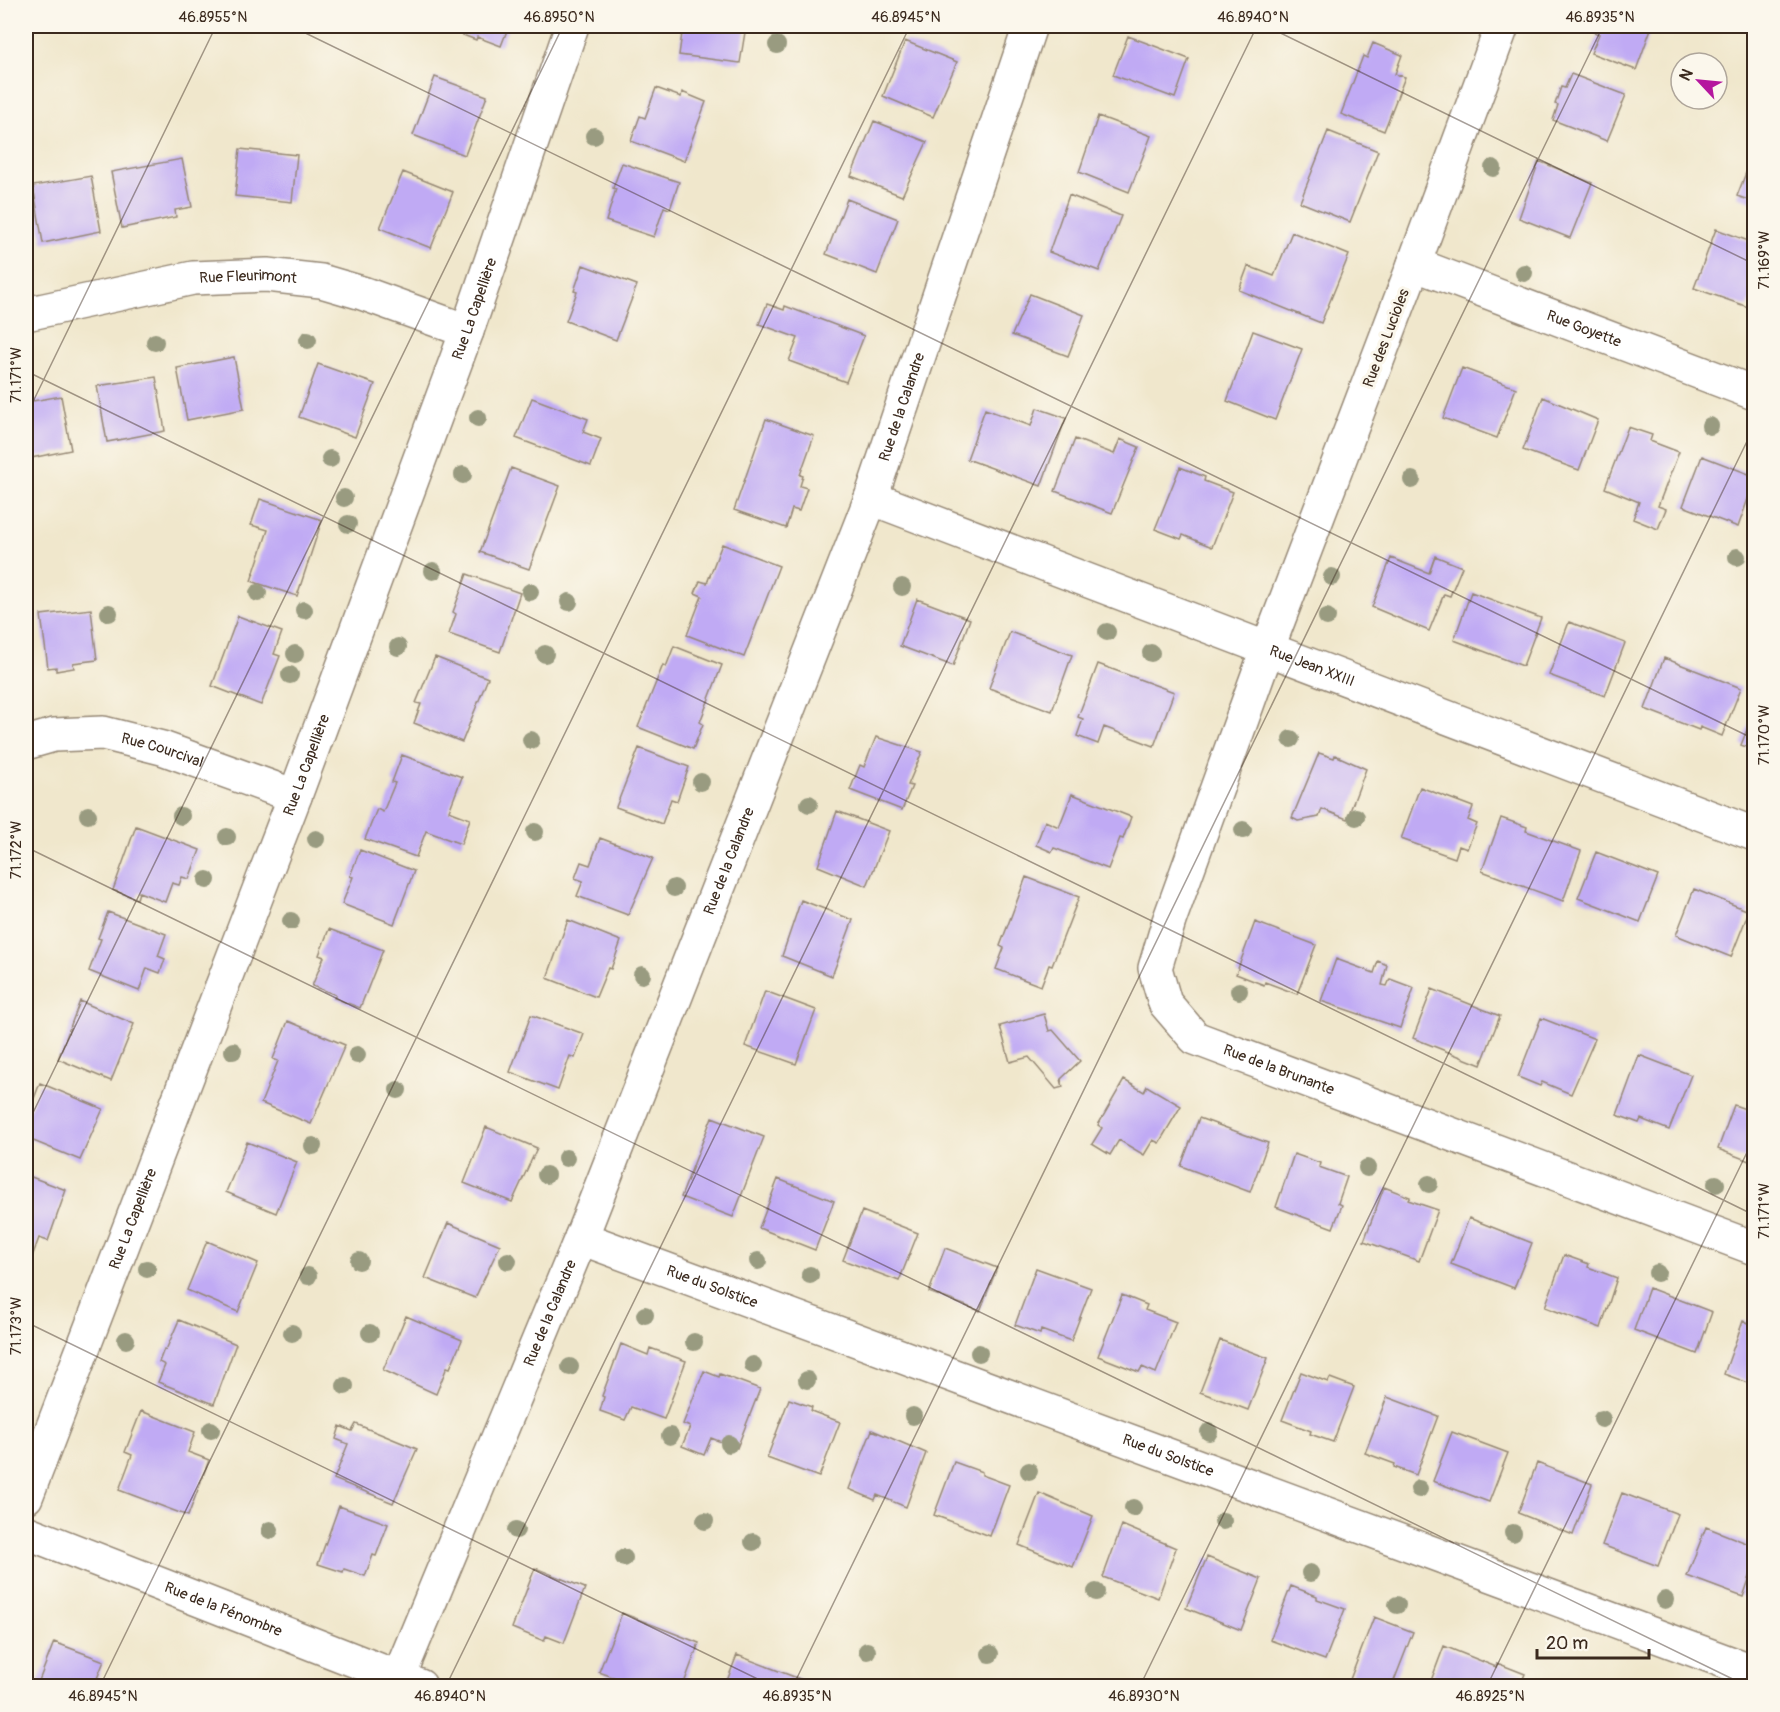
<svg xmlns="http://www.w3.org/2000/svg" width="1780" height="1712" font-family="Pangolin,sans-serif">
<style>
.building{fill:#c0aaf4}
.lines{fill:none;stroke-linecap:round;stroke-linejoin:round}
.minor-casing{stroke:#968875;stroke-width:36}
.minor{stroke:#fff;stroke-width:33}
.tree{fill:#999b80}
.ticks{fill:none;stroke:#3b2a1e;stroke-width:1.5;stroke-opacity:0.45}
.labels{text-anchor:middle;stroke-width:6;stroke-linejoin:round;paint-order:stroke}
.street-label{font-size:15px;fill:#3b2a1e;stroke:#fbf7ec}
.neatline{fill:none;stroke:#3b2a1e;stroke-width:2}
.ticks-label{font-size:15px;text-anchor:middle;fill:#3b2a1e}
</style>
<rect width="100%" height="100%" fill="#fbf7ec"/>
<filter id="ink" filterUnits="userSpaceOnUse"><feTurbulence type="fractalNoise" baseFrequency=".0167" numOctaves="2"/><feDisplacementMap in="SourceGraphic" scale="12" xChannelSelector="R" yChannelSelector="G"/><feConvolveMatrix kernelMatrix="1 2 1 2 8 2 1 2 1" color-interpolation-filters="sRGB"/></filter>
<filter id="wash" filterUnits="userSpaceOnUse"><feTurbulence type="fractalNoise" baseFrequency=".008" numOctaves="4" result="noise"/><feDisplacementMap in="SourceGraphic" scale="24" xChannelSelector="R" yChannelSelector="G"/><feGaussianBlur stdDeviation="1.35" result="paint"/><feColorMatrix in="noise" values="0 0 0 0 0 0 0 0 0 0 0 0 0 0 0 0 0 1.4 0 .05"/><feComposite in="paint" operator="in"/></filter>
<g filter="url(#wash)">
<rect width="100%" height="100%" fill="#f0e7cc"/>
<g id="blocks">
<path class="building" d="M452 26H514L512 30 508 28 501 46 477 37 476 40 450 30Z
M683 26H746L740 63 679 55Z
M1588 26H1652L1636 70 1591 53 1599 34 1586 29Z
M1128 36 1189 59 1175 98 1113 75Z
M905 41 957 62 933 117 883 96Z
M1373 43 1402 55 1395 74 1405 77 1384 131 1341 114 1363 56 1367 58Z
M1571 74 1626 95 1607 141 1553 120 1558 105 1555 104 1561 87 1565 88Z
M435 77 487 96 465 155 413 135Z
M656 88 681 97 682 92 706 102 684 161 631 141 640 116 645 118Z
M1098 116 1151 136 1129 192 1079 172Z
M874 121 927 142 902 196 851 176Z
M1328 131 1378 151 1350 222 1300 202Z
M240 149 297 155 292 202 235 196Z
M1754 152V202L1737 196Z
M182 159 192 207 175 210 176 217 122 228 111 172Z
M1539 161 1592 183 1570 238 1519 218Z
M622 163 679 182 670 209 664 207 654 237 606 221 616 189 613 188Z
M403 172 453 192 431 248 380 228Z
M91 176 101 231 43 243 33 186Z
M1069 195 1121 216 1099 271 1049 252Z
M847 199 898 219 877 274 826 254Z
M1716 229 1754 243V288L1748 307 1694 288Z
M1292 232 1349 255 1321 323 1239 290 1248 266 1274 276Z
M583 265 637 285 616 340 566 321 577 292 574 291Z
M1030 294 1084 315 1068 356 1012 335Z
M767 304 784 310 785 306 864 336 846 382 789 361 798 338 759 324Z
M1253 331 1302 349 1275 420 1227 401Z
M234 357 244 409 187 420 177 368Z
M318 364 375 384 355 437 299 417Z
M1462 368 1516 388 1497 438 1443 418Z
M156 377 165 431 107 442 97 386Z
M61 396 71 450 26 459V400L32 399 33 401Z
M1543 397 1598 420 1579 470 1523 450Z
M532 398 588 419 583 432 601 439 591 466 516 438Z
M1037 408 1066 418 1041 486 967 459 985 409 1031 426Z
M766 419 814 436 800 475 803 476 800 486 807 488 799 511 792 509 786 528 734 510Z
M1628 427 1652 435 1650 441 1679 452 1658 506 1666 509 1658 529 1633 519 1639 502 1605 488Z
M1075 439 1114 454 1120 439 1139 447 1112 513 1055 491Z
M1702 456 1754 476V482L1738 527 1683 506Z
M1180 467 1205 477 1204 481 1233 492 1212 547 1183 535 1181 539 1155 529Z
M511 468 560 486 529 569 480 552Z
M260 499 322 520 297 596 251 581 268 530 251 525Z
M722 544 779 566 744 657 687 635 702 596 695 593 700 581 707 583Z
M1435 556 1462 567 1450 596 1444 594 1429 631 1372 607 1391 558 1429 573Z
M467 574 520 593 500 652 449 634 456 614 453 612Z
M1471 592 1541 618 1523 666 1454 640Z
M917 599 970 619 953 666 900 646Z
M91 609 97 660 73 663 74 668 56 671V667L48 668 41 615Z
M238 616 282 632 274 654 280 656 261 705 212 686Z
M1569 622 1625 643 1605 696 1549 675Z
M1010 632 1072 655 1052 711 989 688Z
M674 646 722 665 700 722 703 724 693 749 638 727 663 665 666 667Z
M435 657 488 678 462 742 414 723 421 704 416 703Z
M1664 658 1741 688 1722 736 1700 727 1699 730 1645 709Z
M1098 664 1174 692 1154 746 1104 727 1098 744 1077 736 1083 719 1078 717Z
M1754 712V750L1741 745Z
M876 737 922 752 908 785 912 786 902 810 850 790 860 765 864 767Z
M639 748 689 767 677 801 671 799 662 824 616 807Z
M1319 753 1334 758 1335 755 1366 769 1347 819 1322 809 1319 817 1298 821 1292 818Z
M402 755 462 777 449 811 470 819 461 844 426 831 416 857 365 839 377 809 383 812 395 783 392 782Z
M1420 787 1473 807 1468 820 1477 824 1467 849 1459 846 1455 858 1401 839Z
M1072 794 1131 817 1123 839 1120 838 1108 869 1054 848 1052 852 1036 845 1045 821 1059 827Z
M837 811 889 831 867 886 818 866Z
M1501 818 1527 827 1526 831 1581 851 1563 901 1482 871Z
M136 826 200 850 189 879 182 877 179 885 172 883 165 902 139 892 137 899 113 890Z
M600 838 653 858 628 915 577 896 583 881 575 878 581 862 590 865Z
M360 850 414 871 394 924 342 904 353 877 350 876Z
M1596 852 1658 876 1640 922 1578 898Z
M1026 877 1079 897 1052 966 1049 965 1041 986 996 969 1004 948 1000 946Z
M1694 889 1749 911 1731 957 1676 935Z
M801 900 853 920 832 976 782 956Z
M108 912 166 934 158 956 165 959 160 973 147 968 139 991 89 971 101 939 98 938Z
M568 920 621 941 611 969 608 968 596 997 547 978Z
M1255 922 1316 945 1297 994 1265 982 1264 985 1236 974Z
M329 929 383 950 360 1008 334 998 336 995 312 986 324 957 319 955Z
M1336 959 1374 973 1378 961 1387 965 1382 985 1387 986 1390 979 1414 988 1400 1028 1321 1001Z
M1432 989 1500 1016 1481 1065 1413 1038Z
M765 991 816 1010 796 1064 745 1046Z
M80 1001 134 1024 111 1081 58 1059Z
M1044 1014 1049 1031 1053 1030 1080 1061 1061 1079 1063 1087 1056 1089 1029 1057 1010 1062 1000 1026Z
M531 1015 584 1034 575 1058 570 1056 558 1090 510 1072Z
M1541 1018 1595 1039 1571 1094 1542 1082 1540 1086 1518 1077Z
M288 1021 345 1045 311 1124 261 1103 278 1061 273 1059Z
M1639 1055 1691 1075 1669 1130 1641 1119 1639 1123 1617 1115Z
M1124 1080 1144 1092 1147 1086 1181 1106 1159 1143 1153 1140 1144 1155 1119 1140 1110 1155 1092 1144 1102 1128 1098 1125Z
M40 1083 103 1109 80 1160 26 1138V1119Z
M1734 1105 1754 1112V1163L1718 1149Z
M712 1117 764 1137 733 1217 681 1197Z
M1199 1118 1268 1143 1250 1192 1181 1166Z
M486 1127 537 1148 512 1202 464 1183Z
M247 1142 297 1162 276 1213 226 1192Z
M1294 1154 1320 1163 1319 1167 1347 1177 1338 1203 1342 1205 1333 1228 1276 1207Z
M26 1175 66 1190 48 1241 39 1238 32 1257 26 1254Z
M778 1179 834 1201 815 1250 759 1228Z
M1384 1187 1410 1197 1408 1200 1438 1210 1419 1261 1364 1241Z
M862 1211 918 1233 899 1281 843 1260Z
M1469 1218 1532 1243 1514 1288 1451 1264Z
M448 1223 500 1245 475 1298 425 1278Z
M207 1241 258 1263 238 1312 187 1290Z
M945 1248 997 1268 980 1311 929 1292Z
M1564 1255 1589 1264 1588 1267 1617 1278 1601 1328 1545 1307Z
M1036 1268 1091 1288 1071 1341 1041 1330 1040 1334 1015 1325Z
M1649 1288 1712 1312 1697 1354 1634 1330Z
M1122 1295 1147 1305 1145 1310 1176 1322 1156 1373 1142 1367 1139 1372 1098 1356Z
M406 1316 462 1340 450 1368 447 1367 436 1394 383 1370Z
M179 1320 236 1344 214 1404 158 1382 165 1365 159 1362 164 1349 166 1350Z
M1743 1321 1754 1325V1385L1724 1374Z
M1220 1340 1268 1358 1248 1410 1200 1392Z
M621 1344 648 1355 650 1348 686 1361 664 1419 631 1407 625 1420 600 1411 604 1397 602 1396Z
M704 1371 719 1377 720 1374 760 1389 737 1448 711 1438 704 1455 682 1446 690 1427 683 1424Z
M1301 1372 1328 1382 1330 1378 1354 1387 1333 1442 1310 1434 1311 1431 1282 1420Z
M1387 1397 1438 1416 1416 1475 1394 1467 1395 1464 1365 1453Z
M789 1399 812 1407 811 1411 840 1422 819 1477 767 1458Z
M141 1411 195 1432 188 1452 209 1460 188 1516 119 1490 132 1455 125 1452Z
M356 1424 417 1449 393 1503 334 1479 348 1444 336 1439 340 1426 352 1431Z
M872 1430 926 1453 906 1507 877 1495 875 1500 849 1489Z
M1452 1432 1508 1453 1489 1502 1433 1481Z
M954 1462 982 1472V1475L1009 1485 990 1536 934 1515Z
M1537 1463 1592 1484 1573 1535 1518 1513Z
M1039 1493 1093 1516 1073 1567 1019 1545Z
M1622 1493 1678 1514 1658 1566 1602 1545Z
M339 1506 388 1524 376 1556 373 1555 365 1576 344 1569 343 1572 318 1564Z
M1122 1525 1176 1548 1158 1598 1103 1577Z
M1706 1527 1754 1546V1565L1743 1597 1687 1576Z
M1207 1557 1261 1579 1241 1630 1186 1608Z
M535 1568 585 1588 564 1643 546 1636 544 1641 512 1628Z
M1291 1586 1317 1596V1599L1345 1609 1325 1660 1270 1640Z
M622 1613 699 1643 683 1686H638L599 1672Z
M1374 1617 1413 1632 1392 1686H1362L1349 1682Z
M54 1642 104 1661 94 1686H37Z
M1444 1646 1496 1667 1497 1663 1525 1674 1520 1686H1429Z
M737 1655 818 1686H725Z"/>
</g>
</g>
<g filter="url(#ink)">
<use href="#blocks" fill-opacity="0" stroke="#968875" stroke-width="1.5"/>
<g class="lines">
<defs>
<g id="minor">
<path id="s1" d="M1502 26 1414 264 1267 650 1169 921 1155 968 1165 1003 1195 1038 1754 1248"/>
<path id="s2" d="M1414 264 1754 393"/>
<path id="s3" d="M26 314 193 278 267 275 321 281 362 293 467 331"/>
<path id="s4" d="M871 498 1754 834"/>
<path id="s5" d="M26 743 54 735 103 733 162 748 295 796"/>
<path id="s6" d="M581 1238 1754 1672"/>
<path id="s7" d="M26 1497 295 796 467 331 572 26"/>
<path id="s8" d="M26 1532 420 1686"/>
<path id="s9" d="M395 1686 581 1238 871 498 1030 26"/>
</g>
</defs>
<use href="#minor" class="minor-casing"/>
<use href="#minor" class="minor"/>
</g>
<g class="tree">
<circle cx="777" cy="45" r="9"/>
<circle cx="594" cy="136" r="9"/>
<circle cx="1493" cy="168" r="9"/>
<circle cx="1524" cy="273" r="9"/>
<circle cx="308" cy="340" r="9"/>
<circle cx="155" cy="342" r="9"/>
<circle cx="478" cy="418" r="9"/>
<circle cx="1710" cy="426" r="9"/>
<circle cx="330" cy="459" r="9"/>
<circle cx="463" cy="475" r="9"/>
<circle cx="1412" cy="480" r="9"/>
<circle cx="344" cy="498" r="9"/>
<circle cx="348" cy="524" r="9"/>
<circle cx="1737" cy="557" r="9"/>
<circle cx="433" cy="571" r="9"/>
<circle cx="1332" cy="577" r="9"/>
<circle cx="902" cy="587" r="9"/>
<circle cx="530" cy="592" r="9"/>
<circle cx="258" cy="593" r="9"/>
<circle cx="569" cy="602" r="9"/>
<circle cx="304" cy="610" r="9"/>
<circle cx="109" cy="613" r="9"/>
<circle cx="1327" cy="617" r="9"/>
<circle cx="1107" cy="632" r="9"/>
<circle cx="398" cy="647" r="9"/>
<circle cx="1151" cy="653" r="9"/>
<circle cx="295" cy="654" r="9"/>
<circle cx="545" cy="654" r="9"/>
<circle cx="290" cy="675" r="9"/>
<circle cx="1291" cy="739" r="9"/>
<circle cx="531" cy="740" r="9"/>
<circle cx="701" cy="782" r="9"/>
<circle cx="809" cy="804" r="9"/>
<circle cx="88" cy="815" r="9"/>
<circle cx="181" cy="816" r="9"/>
<circle cx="1356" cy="817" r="9"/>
<circle cx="1243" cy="830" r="9"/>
<circle cx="535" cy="832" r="9"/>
<circle cx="227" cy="837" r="9"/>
<circle cx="316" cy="839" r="9"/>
<circle cx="207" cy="880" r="9"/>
<circle cx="674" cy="888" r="9"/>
<circle cx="291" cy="921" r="9"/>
<circle cx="642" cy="975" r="9"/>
<circle cx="1239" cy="991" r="9"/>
<circle cx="233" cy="1051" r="9"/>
<circle cx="357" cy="1055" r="9"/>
<circle cx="398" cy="1090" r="9"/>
<circle cx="313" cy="1146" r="9"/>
<circle cx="566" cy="1158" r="9"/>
<circle cx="1367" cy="1168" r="9"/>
<circle cx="546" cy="1175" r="9"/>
<circle cx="1429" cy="1184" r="9"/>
<circle cx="1716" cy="1184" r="9"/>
<circle cx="359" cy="1261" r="9"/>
<circle cx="508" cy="1261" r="9"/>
<circle cx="758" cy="1261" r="9"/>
<circle cx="147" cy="1269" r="9"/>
<circle cx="1657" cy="1273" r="9"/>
<circle cx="810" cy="1275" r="9"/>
<circle cx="308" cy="1276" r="9"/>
<circle cx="645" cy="1315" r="9"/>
<circle cx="292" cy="1333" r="9"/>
<circle cx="370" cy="1333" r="9"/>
<circle cx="126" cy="1340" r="9"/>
<circle cx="694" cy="1342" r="9"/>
<circle cx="979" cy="1353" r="9"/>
<circle cx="753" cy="1365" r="9"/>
<circle cx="570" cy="1367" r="9"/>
<circle cx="807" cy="1380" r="9"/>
<circle cx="345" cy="1386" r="9"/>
<circle cx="913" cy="1416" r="9"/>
<circle cx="1602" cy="1419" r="9"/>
<circle cx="211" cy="1430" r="9"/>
<circle cx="1209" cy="1432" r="9"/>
<circle cx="670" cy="1436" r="9"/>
<circle cx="729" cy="1444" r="9"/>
<circle cx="1029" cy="1471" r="9"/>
<circle cx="1419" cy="1489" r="9"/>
<circle cx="1133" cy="1508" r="9"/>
<circle cx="705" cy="1521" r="9"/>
<circle cx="1223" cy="1521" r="9"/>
<circle cx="270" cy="1530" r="9"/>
<circle cx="516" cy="1530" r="9"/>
<circle cx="1513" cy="1533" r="9"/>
<circle cx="753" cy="1542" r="9"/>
<circle cx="624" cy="1558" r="9"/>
<circle cx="1310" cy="1573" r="9"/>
<circle cx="1096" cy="1592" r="9"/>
<circle cx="1665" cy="1600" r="9"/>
<circle cx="1397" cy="1605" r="9"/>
<circle cx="867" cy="1651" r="9"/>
<circle cx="990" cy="1654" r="9"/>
</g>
</g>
<path class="ticks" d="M291 26 1754 739M1266 26 1754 264M26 371 1754 1215M26 416 216 26M26 847 1747 1686M26 1127 563 26M26 1322 772 1686M100 1686 910 26M446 1686 1257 26M793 1686 1603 26M1140 1686 1754 427M1487 1686 1754 1138"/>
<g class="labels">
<g class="street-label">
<text dy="5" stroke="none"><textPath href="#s3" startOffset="226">Rue Fleurimont</textPath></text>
<text dy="5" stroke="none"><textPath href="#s7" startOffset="1270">Rue La Capellière</textPath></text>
<text dy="5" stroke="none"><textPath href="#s2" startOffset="182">Rue Goyette</textPath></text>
<text transform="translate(1386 338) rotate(-69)" y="5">Rue des Lucioles</text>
<text dy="5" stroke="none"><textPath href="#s9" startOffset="1376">Rue de la Calandre</textPath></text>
<text dy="5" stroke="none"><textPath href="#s4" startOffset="472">Rue Jean XXIII</textPath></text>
<text dy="5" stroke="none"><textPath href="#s5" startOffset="140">Rue Courcival</textPath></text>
<text dy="5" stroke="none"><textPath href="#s7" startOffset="784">Rue La Capellière</textPath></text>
<text dy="5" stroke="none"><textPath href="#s9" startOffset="890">Rue de la Calandre</textPath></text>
<text dy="5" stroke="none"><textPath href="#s1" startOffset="1176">Rue de la Brunante</textPath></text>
<text dy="5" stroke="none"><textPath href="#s7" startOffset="298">Rue La Capellière</textPath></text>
<text dy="5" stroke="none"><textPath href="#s6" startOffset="140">Rue du Solstice</textPath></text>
<text dy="5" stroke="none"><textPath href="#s9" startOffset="404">Rue de la Calandre</textPath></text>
<text dy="5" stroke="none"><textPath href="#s6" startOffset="626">Rue du Solstice</textPath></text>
<text dy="5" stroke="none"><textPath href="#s8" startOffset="212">Rue de la Pénombre</textPath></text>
</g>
</g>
<rect width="1780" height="1712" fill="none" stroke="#fbf7ec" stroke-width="66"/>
<g transform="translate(1699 81) rotate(296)"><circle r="28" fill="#fbf7ec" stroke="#aea59a" stroke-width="1.5"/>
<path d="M0-4.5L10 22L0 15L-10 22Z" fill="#b5179e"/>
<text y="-9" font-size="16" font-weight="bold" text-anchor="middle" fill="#3b2a1e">N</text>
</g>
<path d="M1537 1649v9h112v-9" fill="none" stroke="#3b2a1e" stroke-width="3"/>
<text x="1546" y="1649" font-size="18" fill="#3b2a1e" stroke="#fbf7ec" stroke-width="4.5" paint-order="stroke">20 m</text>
<rect x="33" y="33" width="1714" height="1646" class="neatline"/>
<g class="ticks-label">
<text x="213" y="22">46.8955°N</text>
<text x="559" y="22">46.8950°N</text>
<text x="906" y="22">46.8945°N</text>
<text x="1253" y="22">46.8940°N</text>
<text x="1600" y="22">46.8935°N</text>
<text transform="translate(1764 260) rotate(-90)" y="5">71.169°W</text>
<text transform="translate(16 375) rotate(-90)" y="5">71.171°W</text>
<text transform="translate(1764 735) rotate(-90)" y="5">71.170°W</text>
<text transform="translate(16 850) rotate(-90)" y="5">71.172°W</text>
<text transform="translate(1764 1211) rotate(-90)" y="5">71.171°W</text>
<text transform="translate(16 1326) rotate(-90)" y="5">71.173°W</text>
<text x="103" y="1701">46.8945°N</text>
<text x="450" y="1701">46.8940°N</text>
<text x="797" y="1701">46.8935°N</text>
<text x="1144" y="1701">46.8930°N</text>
<text x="1490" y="1701">46.8925°N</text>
</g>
</svg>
